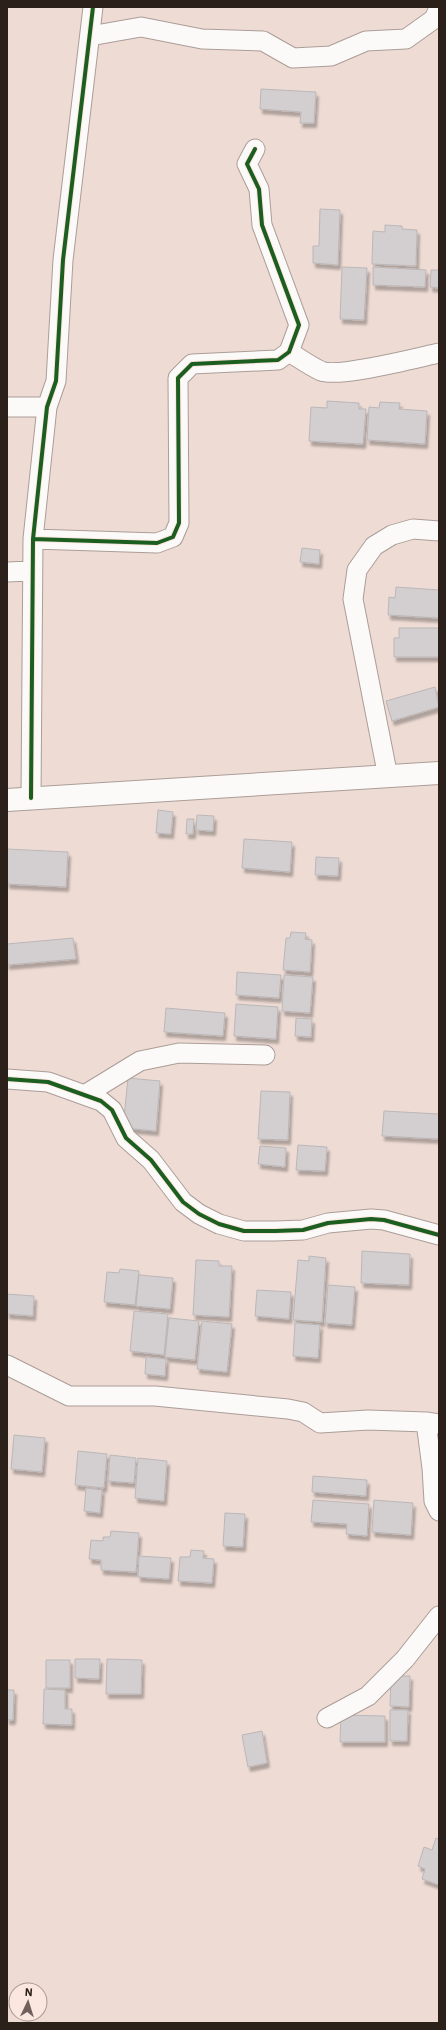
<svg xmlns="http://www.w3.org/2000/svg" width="446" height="2030" font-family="'IBM Plex Sans',sans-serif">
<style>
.building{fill:#d3cfd1;stroke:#bbb7b8;filter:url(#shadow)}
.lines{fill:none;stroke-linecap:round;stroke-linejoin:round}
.street-casing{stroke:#ab9d98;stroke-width:21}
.secondary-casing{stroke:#ab9d98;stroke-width:24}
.street{stroke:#fcfaf9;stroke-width:19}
.secondary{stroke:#fcfaf9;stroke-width:22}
.cycleway-casing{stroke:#fbe7df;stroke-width:6}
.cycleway{stroke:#1b5e20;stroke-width:4}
</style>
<defs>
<filter id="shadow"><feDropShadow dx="2.5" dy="4.5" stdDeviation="1" flood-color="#0004"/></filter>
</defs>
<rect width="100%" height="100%" fill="#eedbd4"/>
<path class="building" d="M261 89 316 92 314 123H300L301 112 260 109Z
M320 209 340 210 338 265 313 263V246H319Z
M385 225 402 226V229L417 230 416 266 372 264 373 231 385 232Z
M342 267 367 268 364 320 340 319Z
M373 267 426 270 425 287 373 285Z
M431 270H439V288L430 287Z
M327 401 359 403V409H366L363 444 309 441 311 407 327 408Z
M380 402 400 403 399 409 427 411 425 444 367 440 369 407 379 408Z
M302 548 320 550 319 564 300 562Z
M396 587 439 590V618L388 615 389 597 395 598Z
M399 628H439V657H394V638H399Z
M435 687 439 707 392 721 386 701Z
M158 810 173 812 171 834 156 833Z
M197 815 214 816 213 831 196 830Z
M187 819H194L193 834H186Z
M244 839 292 842 290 872 242 868Z
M7 849 68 852 66 887 7 884Z
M316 857 339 858 338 876 315 875Z
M291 932 306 933 305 939 312 940 310 972 283 970 286 938H290Z
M73 938 76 959 7 965V944Z
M237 972 281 975 279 998 236 995Z
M284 975 313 977 310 1013 282 1011Z
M236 1004 278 1007 276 1039 234 1036Z
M166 1008 225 1013 223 1036 164 1032Z
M296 1018 312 1019 311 1037 295 1036Z
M128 1078 160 1081 156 1131 123 1128Z
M261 1091 290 1092 288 1140 258 1139Z
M384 1111 439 1114V1139L382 1136Z
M298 1145 327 1147 325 1171 296 1170Z
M260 1146 286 1148 285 1167 258 1164Z
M362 1251 410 1254 409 1285 361 1283Z
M309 1256 326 1258 322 1322 293 1320 298 1260 309 1261Z
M196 1260 219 1261V1266H232L229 1317 193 1315Z
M120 1269 139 1271 135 1305 104 1302 107 1272 119 1273Z
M139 1275 173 1278 170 1309 136 1306Z
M328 1285 355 1287 352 1325 325 1323Z
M257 1290 291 1292 289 1319 255 1316Z
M7 1294 34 1296 33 1316 7 1314Z
M134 1311 168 1314 164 1355 130 1351Z
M169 1318 199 1321 195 1360 165 1357Z
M202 1321 232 1324 227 1372 197 1369Z
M295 1323 320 1325 318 1358 293 1356Z
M146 1357 166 1359 165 1376 145 1374Z
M14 1435 45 1438 42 1472 11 1469Z
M78 1451 107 1454 104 1488 75 1485Z
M110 1455 136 1458 134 1483 108 1481Z
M138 1458 167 1461 164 1501 135 1498Z
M313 1476 367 1480 366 1496 312 1492Z
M86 1488 102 1490 100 1513 84 1511Z
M313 1500 369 1504 367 1536 346 1534 347 1524 311 1522Z
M374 1500 413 1503 411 1535 372 1532Z
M225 1513 245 1514 243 1547 223 1546Z
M111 1531 139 1533 136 1572 101 1570V1560L89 1559 91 1540 103 1541V1537H110Z
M191 1550 204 1551 203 1558 214 1559 212 1583 178 1581 180 1557H190Z
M139 1556 171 1558 169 1579 138 1577Z
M75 1659H100L99 1679 75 1678Z
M107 1659 142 1660 141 1694H106Z
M46 1660H70V1688H46Z
M391 1676H410L409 1707 390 1706Z
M44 1689 65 1690V1709H72V1725L43 1724Z
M7 1690H14L13 1720H7Z
M390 1710H408L407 1741H390Z
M341 1715 385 1716V1742H340Z
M262 1731 267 1763 248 1767 242 1735Z
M436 1838 439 1839V1885L422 1879 425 1869 418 1866 424 1847 432 1850Z"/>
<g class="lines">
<defs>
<path id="street" d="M90 36 141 27 202 39 263 41 293 58 331 56 366 41 406 39 434 19 439 8
M289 352C299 358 310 366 321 371 339 378 416 358 439 353
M7 407H47
M33 539 157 543 173 537 179 523 178 378 192 364 278 360 289 352 299 325 262 225 259 189 247 164 255 149
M7 572 32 571
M388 777 353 599 357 570 374 546 392 535 413 529 439 531
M31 798 33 539 47 407 56 381 63 260 93 7
M7 1079 48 1082 101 1101 112 1110 126 1138 151 1160 183 1202 199 1214 219 1224 244 1231H275L303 1230 328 1223 371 1219 384 1220 439 1235
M86 1094 140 1061 179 1053 265 1055
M7 1365 69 1396H155L288 1409 303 1412 320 1423 368 1420 426 1422 439 1424
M426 1422 432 1468 434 1501 439 1511
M327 1718 368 1696 405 1659 439 1616"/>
<path id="secondary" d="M7 800 439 773"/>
</defs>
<use href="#street" class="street-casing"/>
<use href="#secondary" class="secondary-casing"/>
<use href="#street" class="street"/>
<use href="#secondary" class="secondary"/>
<defs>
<path id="cycleway" d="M33 539 157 543 173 537 179 523 178 378 192 364 278 360 289 352 299 325 262 225 259 189 247 164 255 149
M31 798 33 539 47 407 56 381 63 260 93 7
M7 1079 48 1082 101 1101 112 1110 126 1138 151 1160 183 1202 199 1214 219 1224 244 1231H275L303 1230 328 1223 371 1219 384 1220 439 1235"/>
</defs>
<use href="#cycleway" class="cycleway-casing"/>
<use href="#cycleway" class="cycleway"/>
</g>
<rect width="446" height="2030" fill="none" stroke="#2c201b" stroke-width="16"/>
<g transform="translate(28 2002) rotate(4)"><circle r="19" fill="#fbe7df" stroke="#a89791"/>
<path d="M0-3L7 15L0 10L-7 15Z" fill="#70615c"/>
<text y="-6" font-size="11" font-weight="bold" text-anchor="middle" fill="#2c201b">N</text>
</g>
</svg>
